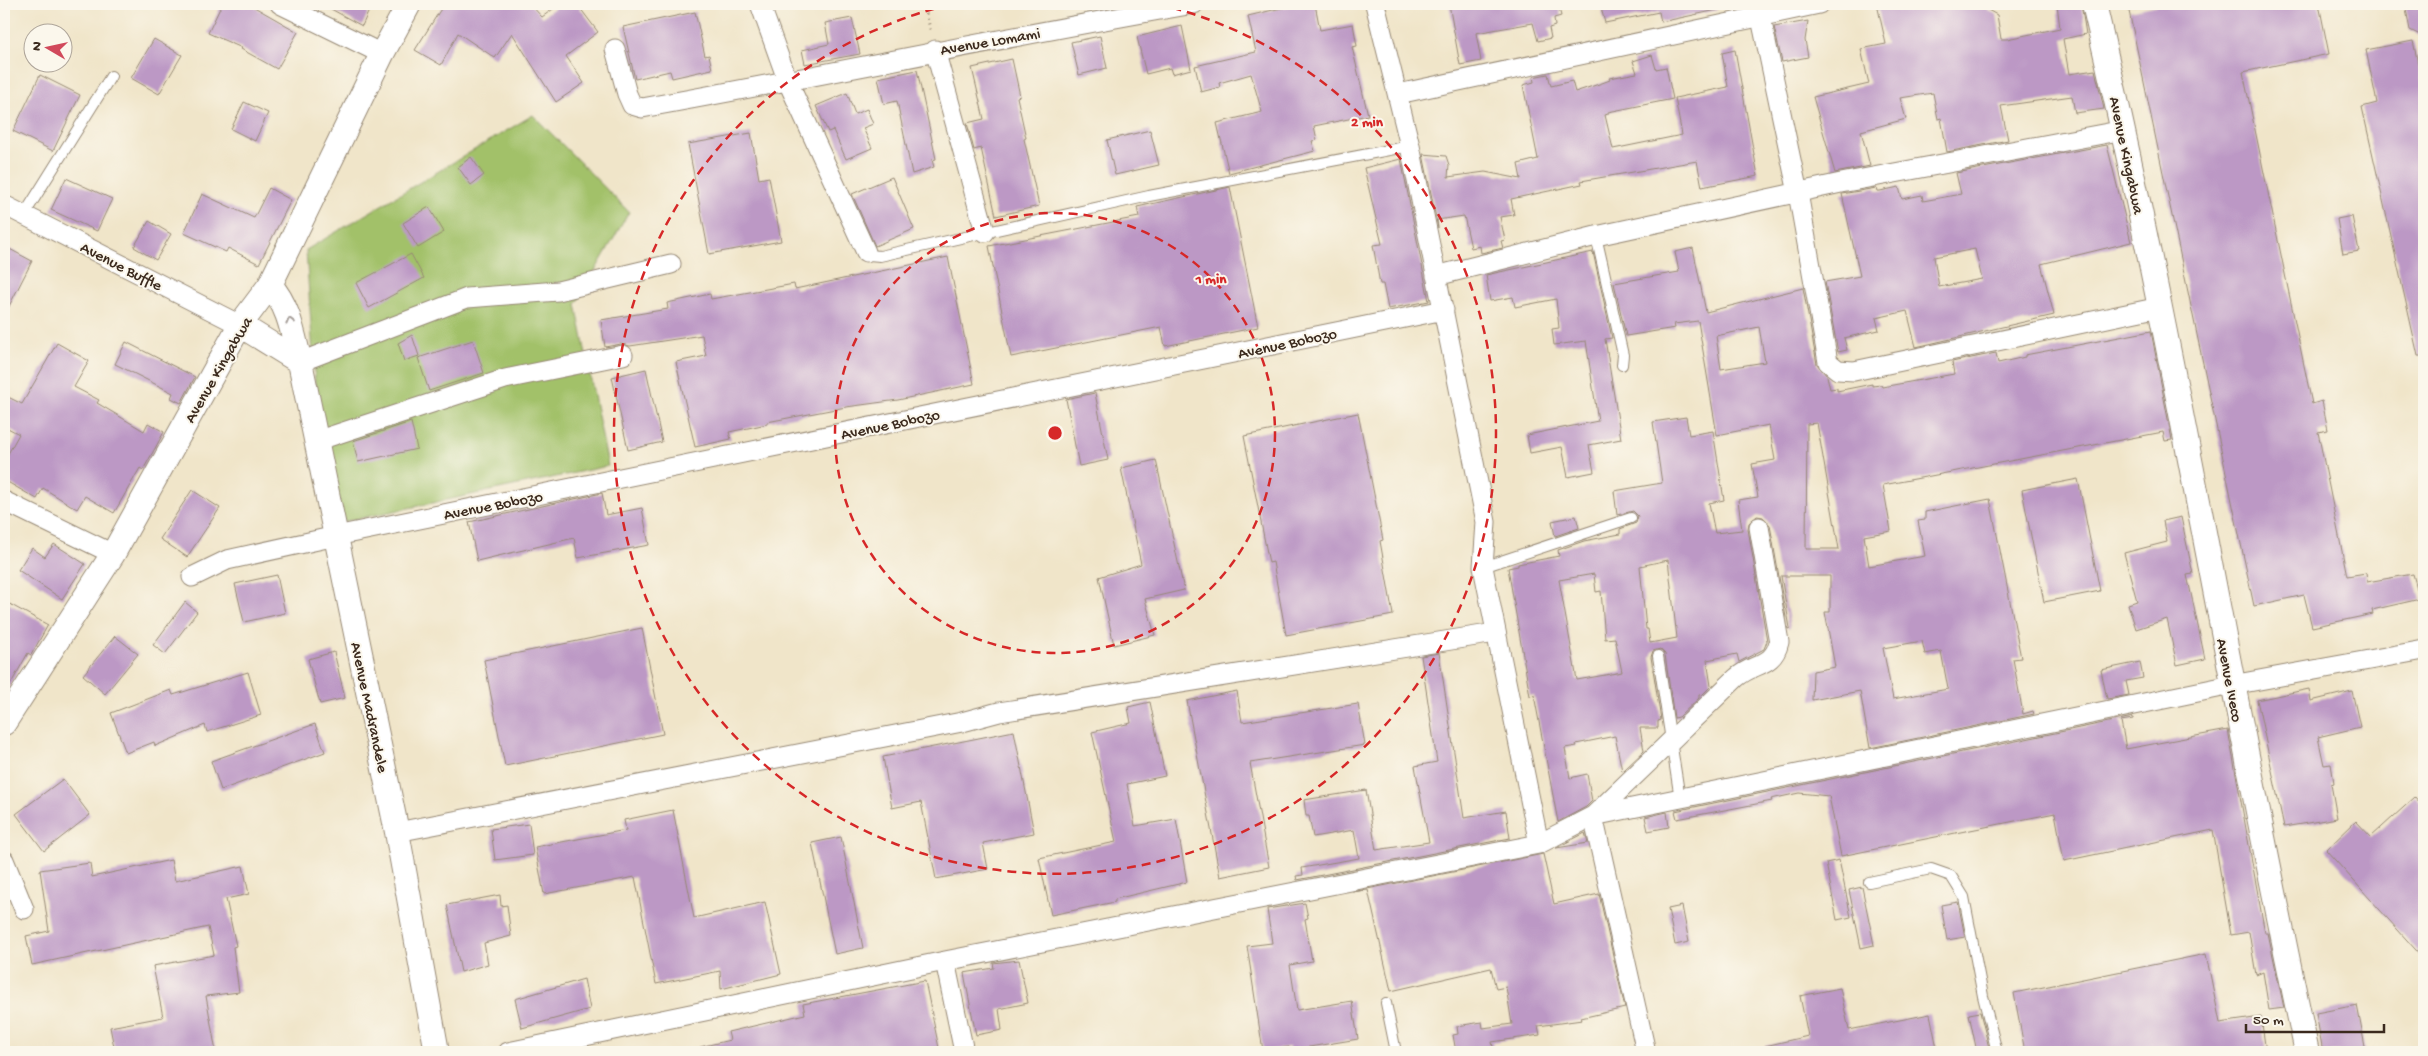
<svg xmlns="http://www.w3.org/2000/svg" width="2428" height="1056" font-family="'Gochi Hand',sans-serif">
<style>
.green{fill:#a2c169;stroke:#6e7644}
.building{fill:#bc98c5;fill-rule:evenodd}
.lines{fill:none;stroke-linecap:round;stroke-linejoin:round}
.service-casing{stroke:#968874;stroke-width:12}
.minor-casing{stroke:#968874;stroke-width:21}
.tertiary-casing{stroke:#968874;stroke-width:26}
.path{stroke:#968874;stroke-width:3;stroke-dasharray:1 4;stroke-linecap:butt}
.service{stroke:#fff;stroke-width:10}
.minor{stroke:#fff;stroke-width:19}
.tertiary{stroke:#fff;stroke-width:24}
.oneway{stroke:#a79f9a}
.ring{fill:none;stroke:#d62828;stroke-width:2.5;stroke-dasharray:9 6}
.labels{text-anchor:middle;stroke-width:4;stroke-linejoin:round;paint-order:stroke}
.street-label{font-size:16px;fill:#3b2a1e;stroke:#fbf7ec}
.centre{fill:#d62828;stroke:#fbf7ec;stroke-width:2.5}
.ring-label{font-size:15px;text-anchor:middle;font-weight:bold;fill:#d62828;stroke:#fbf7ec;stroke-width:4;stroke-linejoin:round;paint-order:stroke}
</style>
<rect width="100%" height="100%" fill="#fbf7ec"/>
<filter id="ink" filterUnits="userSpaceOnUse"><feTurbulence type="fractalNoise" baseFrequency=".02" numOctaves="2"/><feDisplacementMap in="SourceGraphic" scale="10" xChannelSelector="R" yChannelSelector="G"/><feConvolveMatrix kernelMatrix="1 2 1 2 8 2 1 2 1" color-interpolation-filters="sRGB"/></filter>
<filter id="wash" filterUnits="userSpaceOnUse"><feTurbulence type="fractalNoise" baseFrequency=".0096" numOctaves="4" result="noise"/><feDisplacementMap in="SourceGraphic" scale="20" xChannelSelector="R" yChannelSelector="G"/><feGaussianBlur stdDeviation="1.12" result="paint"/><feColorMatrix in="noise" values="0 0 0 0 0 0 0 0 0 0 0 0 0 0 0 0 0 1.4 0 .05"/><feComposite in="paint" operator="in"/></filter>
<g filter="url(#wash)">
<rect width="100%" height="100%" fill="#f0e5c9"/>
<path class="green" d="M533 115 629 212 576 304 608 466 342 522 315 384 306 250Z"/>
<g id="blocks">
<path class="building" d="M222 4H249L298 32 277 69 241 49 242 48 208 33Z
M322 4H372L362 26Z
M444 4H530L542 17 560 4H577L598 32 566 56 584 83 556 102 512 33 495 58 458 33 441 65 415 50Z
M1298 4H1315L1320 30 1353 24 1357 46 1352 47 1368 115 1314 126 1317 140 1312 141 1315 151 1229 173 1217 123 1262 112 1251 74 1219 83 1220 87 1201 92 1195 66 1256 52 1248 16Z
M1449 4H1558L1561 16 1554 18 1555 26 1549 28 1551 38 1538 41 1533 23 1476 33 1481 61 1460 65Z
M1600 4H1716L1717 10 1661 22 1659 12 1605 23Z
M1877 4H1987L1988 10 1997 15 2001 39H2007L2060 28 2057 4H2081L2086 34 2063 39 2069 74 2095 70 2104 109 2075 113 2072 96 2001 106 2008 140 1947 152 1941 118 1938 119 1933 93 1900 98 1906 119 1861 131 1870 166 1835 173 1813 97 1869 84 1861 49 1886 44Z
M2163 4H2319L2329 54 2243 72 2312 404 2322 401 2328 430 2318 432 2347 576 2366 573 2367 582 2413 574 2420 599 2372 610 2373 614 2312 627 2304 595 2254 606 2129 11Z
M2405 4H2424V37L2410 30Z
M695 12 705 56 709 55 712 69 672 78 670 71 635 79 623 27Z
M852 18 860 54 805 64 802 50 829 44 825 23Z
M1808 21 1805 40 1808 57 1782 62 1774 27Z
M1182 26 1191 69 1172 74 1170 68 1146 74 1137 37Z
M1100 36 1107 68 1079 75 1071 42Z
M154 39 182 55 159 94 131 78Z
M2413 41 2422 82H2424V356H2418L2362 107 2377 103 2366 50Z
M1735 50 1758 176 1702 187 1697 161 1581 181 1582 184 1511 199 1514 215 1500 217 1505 240 1501 241 1503 248 1481 253 1480 246 1471 248 1464 216 1437 220 1438 228 1423 154 1446 156 1449 165 1448 177 1485 172 1521 179 1518 164 1538 159 1523 85 1534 82 1533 77 1548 74 1551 86 1572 81 1575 92 1602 83 1610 80 1609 78 1637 73 1633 61 1652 55 1656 69 1666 67 1673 99 1608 112V114L1605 115 1613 149 1682 135 1675 98 1728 87 1722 53Z
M1012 59 1020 96 1017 97 1026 138 1024 139 1039 206 996 216 981 148 974 150 967 123 984 119 972 68Z
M917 70 936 159 932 160 934 167 912 174 897 101 884 104 878 78Z
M40 75 80 95 53 151 13 131Z
M847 93 855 114 867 109 873 124 863 128 872 148 846 159 833 130 828 132 816 106Z
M244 102 268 113 255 141 231 129Z
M1150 130 1159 165 1115 175 1107 140Z
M751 133 759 179 769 177 781 241 709 254 688 144Z
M2107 145 2131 242 2041 264 2054 315 1916 347 1907 311 1876 318 1879 330 1844 338 1847 350 1838 352 1825 282 1860 276 1842 194 1876 188 1877 191H1880L1899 187 1902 199 1922 195 1923 201 1961 194 1956 173ZM1975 249 1982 279 1939 287 1934 257Z
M471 157 484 175 471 185 458 167Z
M1401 159 1429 301 1388 309 1383 284H1380L1373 245 1382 244 1364 168Z
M892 177 914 229 875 246 852 194Z
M66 178 112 199 97 231 51 210Z
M1230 187 1258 327 1165 346 1161 327 1011 357 989 246 1139 217 1137 207Z
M269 188 291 200 259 264 228 248 226 252 184 233 202 194 254 218Z
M429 207 444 232 418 248 403 223Z
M2352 216 2359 251 2343 254 2337 219Z
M149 221 171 234 156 260 134 247Z
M4 246 32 261 4 316Z
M1693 248 1706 312 1803 288 1817 364 1827 376 1830 389 1837 388V391L1872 384V386L1881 385 1882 387 1954 374 1952 362 1996 353 1998 363 2025 357V355L2151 331 2172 440 2165 441 2163 432 1883 485 1891 531 1864 536 1869 566 1925 556 1918 521 1925 520V512L1990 499 2021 658 2013 659 2023 714 2033 711 2034 714 1870 748 1860 691 1812 700 1813 671 1835 667 1825 612H1830V576H1781L1790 628 1788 629 1770 525 1763 517 1757 516 1749 523 1748 529 1767 641 1764 649 1739 662 1737 654 1707 660 1711 686 1703 694 1699 695V698L1679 717 1674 718 1665 654 1660 649 1653 651 1651 657 1661 720 1658 721V728H1640L1644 751 1624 770 1622 771 1615 736 1576 744 1577 746 1565 748 1570 778 1587 774 1592 801 1586 807 1558 822 1534 695 1530 696 1508 568 1518 566V564L1559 556 1558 550 1584 541 1620 534V529L1636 523 1638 516 1633 511 1617 515 1614 491 1662 483 1653 422 1686 417 1689 435 1713 431 1724 500 1709 503 1715 533 1742 530 1738 500 1758 497 1752 464 1775 460 1769 425 1717 435 1698 321 1674 324 1675 328 1626 336 1614 283 1679 272 1675 252ZM1759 327 1765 362 1721 369 1716 336ZM1817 423 1839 549H1806L1807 424ZM1668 560 1677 638 1650 643 1648 629H1646L1640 566ZM1594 574 1596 592 1601 591 1605 639 1615 638 1622 672 1577 680 1559 580ZM1922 641 1925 654 1941 651 1948 689 1893 699 1883 648Z
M1593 252 1612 338 1605 339 1621 439 1589 445 1594 472 1568 477 1562 447 1530 453 1527 435 1598 421 1586 341 1554 345 1552 329 1559 328 1556 299 1515 307 1513 297 1490 301 1486 275Z
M411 254 424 278 369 308 356 283Z
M948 257 974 384 898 400 846 407 767 422V424L729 432 731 439 695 447 676 362 706 356 702 335 630 346 621 344 605 347 601 320 668 309 667 303 710 294 711 299 794 284 795 289Z
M412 335 419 356 404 361 398 343Z
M473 340 484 373 429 391 418 358Z
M126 342 195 377 181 403 171 398 173 393 115 364Z
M57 343 89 361 74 387 99 400 97 403 144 431 148 423 164 432 143 470 140 468 114 513 85 496 77 509 43 488 37 499 4 480V461L19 434 4 426V395L22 404Z
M646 369 662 442 628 450 612 377Z
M1095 393 1108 460 1079 466 1066 399Z
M1358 413 1383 540 1380 541 1393 615 1286 635 1273 562 1269 563 1244 436Z
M411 422 417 449 358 462 353 441Z
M1156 460 1184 590 1145 599 1155 635 1114 645 1099 577 1141 564 1121 468Z
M2078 479 2100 591 2044 602 2022 490Z
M192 490 220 508 187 557 160 539Z
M602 493 606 515 642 508 649 545 578 558 574 538 477 561 469 522Z
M1576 516 1579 528 1555 536 1552 521Z
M2181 517 2193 574 2187 575 2205 659 2177 665 2167 619 2136 629 2128 604 2137 601 2124 553 2167 542 2163 521Z
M54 544 85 564 62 599 18 570 32 548 45 557Z
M277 575 285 613 244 622 235 584Z
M4 601 48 625 31 655 28 653 4 696Z
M185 602 197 612 165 654 153 645Z
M642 628 663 734 505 766 484 660Z
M115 636 138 654 105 694 83 675Z
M334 652 345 698 320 704 308 659Z
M1439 653 1464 818 1506 811 1510 838 1297 880 1296 876 1303 875 1302 868 1359 858 1354 830 1313 837 1309 816H1306L1304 800 1366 790 1376 850 1429 842 1415 766 1437 762 1421 656Z
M2140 662 2143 678 2126 681 2129 695 2107 699 2101 670Z
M248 672 261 715 207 732 205 725 155 746 154 742 126 753 111 713 171 690 173 695Z
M2309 689 2311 701 2352 691 2360 727 2318 737 2324 765 2331 764 2334 783 2331 784 2337 818 2284 827 2257 700Z
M1237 691 1242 722 1358 704 1365 745 1250 763 1269 867 1220 877 1187 701Z
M1150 702 1165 776 1127 784 1135 826 1176 819 1187 882 1115 899V902L1051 915 1039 858 1116 842 1092 732 1131 723 1128 707Z
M2133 717V719L2121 721 2126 749 2228 730 2265 933H2268L2284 1008 2269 1010 2263 972 2256 975 2249 932 2231 935 2213 830 2064 861 2055 813 1841 856 1829 796 1799 793 1771 799 1772 801 1677 819 1675 811Z
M315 724 325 752 221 790 211 761Z
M1014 731 1034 833 983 843 988 869 936 879 921 802 892 808 883 757Z
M63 779 90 815 44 851 16 814Z
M2415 797 2424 808V959L2326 850 2356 821 2371 837Z
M673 810 694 918 765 902 781 974 721 989 720 971 656 984 635 877 544 894 535 847 626 830 624 820Z
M1667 812 1669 827 1648 831 1645 817Z
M529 824 533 855 495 860 491 829Z
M1585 833 1588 843 1556 848Z
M841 837 863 948 835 954 812 843Z
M1543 854 1554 904 1599 894 1625 1008 1581 1018 1582 1020 1538 1026 1540 1035 1492 1042 1494 1052H1456L1453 1035 1458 1034 1457 1026 1482 1022 1483 1028 1512 1024 1506 987 1496 989 1491 968 1391 991 1368 890 1352 892Z
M171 860 175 881 243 866 249 894 226 899 236 946 233 947 239 992 206 996 216 1052H115L110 1027 163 1017 153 966 214 955 208 927 32 965 26 936 49 931 40 870 90 863 92 877Z
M1839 860 1851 917 1837 920 1826 863Z
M1862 887 1874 945 1861 948 1849 890Z
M500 895 501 906 507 905 511 936 484 943 488 964 461 972 447 905Z
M1958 902 1965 937 1947 940 1941 905Z
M1305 903 1308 918 1305 919 1312 961 1290 965 1297 1010 1352 1001 1358 1039 1303 1048V1052H1289V1047L1263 1051 1247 946 1272 943 1267 909Z
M1682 906 1689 942 1675 945 1668 909Z
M2206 954 2220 1023 2261 1017 2266 1052H2025L2014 993Z
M1019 960 1028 1003 999 1009 1002 1030 976 1035 964 973 994 968 993 963Z
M584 979 590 1009 522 1028 515 999Z
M925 981 939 1048 918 1052H701L700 1047 730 1040 728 1032 805 1014 803 1004Z
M1840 988 1849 1030 1930 1014 1937 1048 1914 1052H1766L1765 1046 1808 1036 1800 996Z
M2357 1005 2366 1052H2323L2316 1013Z
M1980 1012 1990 1052H1977L1969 1014Z"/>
</g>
</g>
<g filter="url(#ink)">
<use href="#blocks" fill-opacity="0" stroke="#968874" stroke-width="1"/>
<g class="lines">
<defs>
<path id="service" d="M24 215 111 76
M1596 236 1623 355 1622 365
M866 252 869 255 880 256 1149 196 1410 146
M1483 567 1631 518
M1658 656 1680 799
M1869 882 1931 869 1951 876 1964 897 1983 996 1997 1052
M1386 1003 1396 1052"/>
<path id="minor" d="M280 4 382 54
M760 4 788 82 866 252
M1375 4 1410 146 1486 522 1483 567 1539 844
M1758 4 1798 193 1828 362 1838 370 1854 371 2160 307
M615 49 627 94 632 105 642 108C826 75 1009 36 1194 4
M935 50 985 232
M1398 94 1819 4
M4 205 240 325
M1436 276 1596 236 1841 183 2124 130
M300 362 467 298 558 291 671 264
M316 441 505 379 623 355
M4 501 113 554
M192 577 227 560 336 536 1444 310
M397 832 962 722 999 712 1495 633
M4 860 24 909
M945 961 964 1052
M508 1052 945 961 1539 844 1593 816 2232 685 2424 650
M1646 1052 1593 816 1736 678C1754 662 1773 668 1779 642L1759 527"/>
<path id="tertiary" d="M2094 4C2176 351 2232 704 2307 1052
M270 285C289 306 293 334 300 362L397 832 437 1052
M240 325 300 362
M4 723 113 554 240 325 270 285 382 54 409 4"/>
</defs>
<use href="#service" class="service-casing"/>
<use href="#minor" class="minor-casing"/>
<use href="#tertiary" class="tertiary-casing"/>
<path class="path" d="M924 4 931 33"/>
<use href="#service" class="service"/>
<use href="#minor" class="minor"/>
<use href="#tertiary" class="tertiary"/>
</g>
<defs><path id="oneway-chevron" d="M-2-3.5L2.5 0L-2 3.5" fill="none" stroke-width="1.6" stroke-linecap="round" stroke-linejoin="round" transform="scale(1.25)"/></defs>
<use class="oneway" href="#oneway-chevron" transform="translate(290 321) rotate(-104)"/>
</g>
<g class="ring">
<circle cx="1055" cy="433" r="220"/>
<path d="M1158 4A441 441 0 1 1 952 4"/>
</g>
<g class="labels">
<g class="street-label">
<text transform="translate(990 40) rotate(-10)" y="6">Avenue Lomami</text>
<text transform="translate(2128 155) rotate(78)" y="6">Avenue Kingabwa</text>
<text transform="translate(122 265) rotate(27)" y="6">Avenue Buffle</text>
<text transform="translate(1287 342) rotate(-12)" y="6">Avenue Bobozo</text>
<text transform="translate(217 369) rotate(-60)" y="6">Avenue Kingabwa</text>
<text transform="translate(890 423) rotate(-12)" y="6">Avenue Bobozo</text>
<text transform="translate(493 504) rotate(-11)" y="6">Avenue Bobozo</text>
<text transform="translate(2231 680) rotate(79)" y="6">Avenue Iveco</text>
<text transform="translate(371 707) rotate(78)" y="6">Avenue Madrandele</text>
</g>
</g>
<circle cx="1055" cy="433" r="8" class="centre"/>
<g class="ring-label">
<text x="1367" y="126">2 min</text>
<text x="1211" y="283">1 min</text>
</g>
<rect width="2428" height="1056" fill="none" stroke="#fbf7ec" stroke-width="20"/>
<g transform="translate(48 48) rotate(279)"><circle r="24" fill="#fbf7ec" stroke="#aea59a"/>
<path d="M0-4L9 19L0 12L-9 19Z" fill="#d1495b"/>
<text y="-8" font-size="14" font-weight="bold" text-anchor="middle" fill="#3b2a1e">N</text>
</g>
<path d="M2246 1024v8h138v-8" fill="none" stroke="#3b2a1e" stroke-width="2.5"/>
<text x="2253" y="1024" font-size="15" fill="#3b2a1e" stroke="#fbf7ec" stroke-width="4" paint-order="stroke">50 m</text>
</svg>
